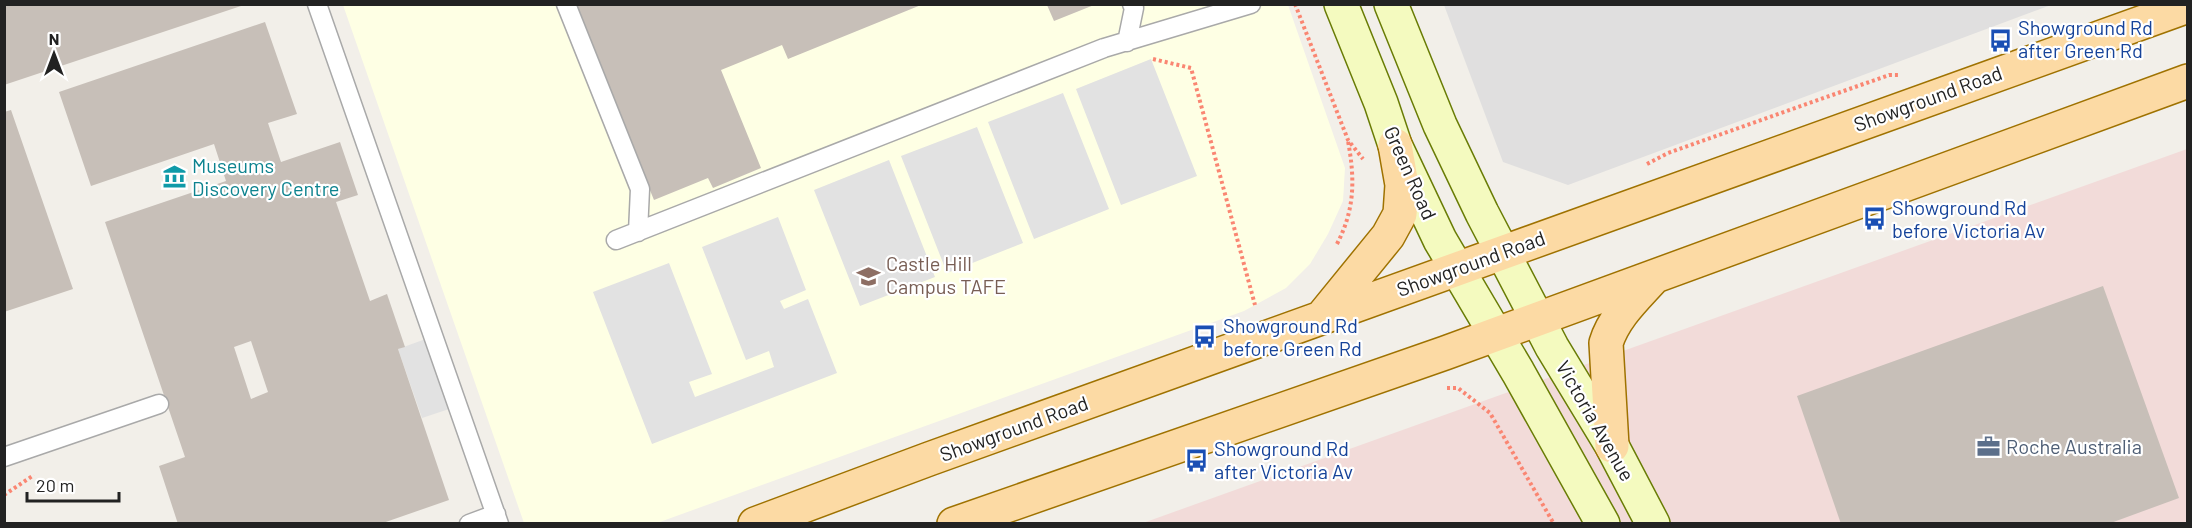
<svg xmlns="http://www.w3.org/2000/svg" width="2192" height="528" font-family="Barlow,sans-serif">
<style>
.residential{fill:#e0dfdf}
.commercial{fill:#f2dbd9}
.education{fill:#feffe4}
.parking{fill:#e2e2e2}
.building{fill:#c7bfb8;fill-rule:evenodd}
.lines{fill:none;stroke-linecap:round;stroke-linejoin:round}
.lane-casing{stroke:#a9a9a9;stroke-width:21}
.secondary-casing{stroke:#697c05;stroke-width:36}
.primary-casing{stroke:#9f7200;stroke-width:36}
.path{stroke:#fa8672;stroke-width:4;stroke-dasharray:3 3;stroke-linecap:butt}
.lane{stroke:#fff;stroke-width:18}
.secondary{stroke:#f4fabf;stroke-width:33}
.primary{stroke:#fcdaa4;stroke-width:33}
.labels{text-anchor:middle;stroke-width:4.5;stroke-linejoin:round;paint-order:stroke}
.transit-label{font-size:20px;fill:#164399;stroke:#fff;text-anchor:start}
.street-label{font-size:20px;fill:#222;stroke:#fff}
.culture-label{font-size:20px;fill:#0d838f;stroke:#fff;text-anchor:start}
.education-label{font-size:20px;fill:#785e54;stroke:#fff;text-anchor:start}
.service-label{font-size:20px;fill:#4e5e75;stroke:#fff;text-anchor:start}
</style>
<rect width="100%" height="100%" fill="#f2efe9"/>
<path class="residential" d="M1444 5V4L2051 5 1568 185 1503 162Z"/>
<path class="commercial" d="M2187 149V523H1143Z"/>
<path class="education" d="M343 5H1288L1345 168 1343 201 1328 234 1310 264 1286 288 1244 311 657 523H524Z"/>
<path class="parking" d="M1151 59 1197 176 1121 205 1076 89Z
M1063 93 1109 209 1034 239 988 122Z
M977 127 1023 243 947 273 901 156Z
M889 160 935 277 860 306 814 190Z
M778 217 806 290 780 301 784 309 808 299 837 373 652 444 593 292 669 263 712 374 689 382 695 397 774 367 769 351 746 360 702 247Z
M434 336 458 406 422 418 398 349Z"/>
<path class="building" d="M4 4H243L244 5 4 85Z
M574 5H921L788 59 782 45 721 70 761 168 713 188 708 178 654 200Z
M1047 5H1094L1054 21Z
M265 22 297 114 268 123 281 162 340 142 358 195 336 202 370 301 387 294 405 347 398 349 449 500 380 524H178L159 466 185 457 105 222 226 181 214 144 91 186 59 92ZM251 341 268 392 251 399 234 347Z
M11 110 73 289 4 312V112Z
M2103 286 2179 498 2108 524H1841L1797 396Z"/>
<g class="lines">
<defs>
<path id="lane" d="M317 4 499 524
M566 4 640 189 638 232
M1127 42 1134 8 1132 4
M616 240 1104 48 1251 4
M4 457 159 404
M469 524 496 514"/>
<path id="secondary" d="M1341 4 1381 103 1395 145 1440 240 1518 372 1603 524
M1391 4 1440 125 1482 213 1552 347 1612 446 1653 524"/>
<path id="primary" d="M1322 317 1388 236 1400 214 1402 185 1395 145
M1612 446 1606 343C1614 317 1635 298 1653 278
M755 524 929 459 2188 6
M954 524 1445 353 2188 81"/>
</defs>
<use href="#lane" class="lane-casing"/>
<use href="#secondary" class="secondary-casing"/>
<use href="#primary" class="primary-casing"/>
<path class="path" d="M1295 4 1348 140 1363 159
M1153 59 1191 68 1255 305
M1647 164 1668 153 1889 75H1899
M1337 244C1355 209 1355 179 1348 141
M1447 388H1458L1490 413 1554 524
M4 495 34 475"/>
<use href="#lane" class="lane"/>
<use href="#secondary" class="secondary"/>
<use href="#primary" class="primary"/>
</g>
<defs>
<symbol id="bus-bare" viewBox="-9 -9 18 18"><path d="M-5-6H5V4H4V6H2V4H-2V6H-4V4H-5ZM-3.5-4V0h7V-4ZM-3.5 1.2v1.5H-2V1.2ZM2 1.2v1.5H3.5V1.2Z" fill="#1a4fb4" stroke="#fff" stroke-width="2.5" paint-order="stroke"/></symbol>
<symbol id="museum-bare" viewBox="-9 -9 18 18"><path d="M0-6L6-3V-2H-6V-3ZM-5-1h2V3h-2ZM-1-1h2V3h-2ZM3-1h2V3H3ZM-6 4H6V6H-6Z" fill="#0f9aa8" stroke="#fff" stroke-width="2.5" paint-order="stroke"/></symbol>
<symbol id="university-bare" viewBox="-9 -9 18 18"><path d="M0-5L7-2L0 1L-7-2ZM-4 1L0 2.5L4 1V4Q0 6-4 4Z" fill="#8d6e63" stroke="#fff" stroke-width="2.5" paint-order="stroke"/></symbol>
<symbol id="office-bare" viewBox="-9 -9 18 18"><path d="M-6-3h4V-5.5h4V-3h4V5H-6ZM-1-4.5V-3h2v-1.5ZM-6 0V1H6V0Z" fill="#5c6f8a" stroke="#fff" stroke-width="2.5" paint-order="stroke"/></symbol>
</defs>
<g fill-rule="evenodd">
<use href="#bus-bare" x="1984" y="24" width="33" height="33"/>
<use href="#museum-bare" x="158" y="160" width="33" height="33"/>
<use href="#bus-bare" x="1858" y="202" width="33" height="33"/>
<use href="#university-bare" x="852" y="260" width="33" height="33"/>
<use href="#bus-bare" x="1188" y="320" width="33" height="33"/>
<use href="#office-bare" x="1972" y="430" width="33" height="33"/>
<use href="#bus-bare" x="1180" y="444" width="33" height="33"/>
</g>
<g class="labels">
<g class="transit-label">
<text x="2018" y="35">Showground Rd<tspan x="2018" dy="23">after Green Rd</tspan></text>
<text x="1892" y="215">Showground Rd<tspan x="1892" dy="23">before Victoria Av</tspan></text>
<text x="1223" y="333">Showground Rd<tspan x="1223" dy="23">before Green Rd</tspan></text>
<text x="1214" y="456">Showground Rd<tspan x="1214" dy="23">after Victoria Av</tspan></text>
</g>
<g class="street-label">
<text transform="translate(1928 99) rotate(-20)" y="7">Showground Road</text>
<text transform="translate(1410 173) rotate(66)" y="7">Green Road</text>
<text transform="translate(1471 264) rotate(-20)" y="7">Showground Road</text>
<text transform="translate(1595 421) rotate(60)" y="7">Victoria Avenue</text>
<text transform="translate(1014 429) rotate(-20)" y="7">Showground Road</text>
</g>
<g class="culture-label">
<text x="192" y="173">Museums<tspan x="192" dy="23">Discovery Centre</tspan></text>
</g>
<g class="education-label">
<text x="886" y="271">Castle Hill<tspan x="886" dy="23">Campus TAFE</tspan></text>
</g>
<g class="service-label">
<text x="2006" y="454">Roche Australia</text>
</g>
</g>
<rect width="2192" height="528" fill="none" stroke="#222222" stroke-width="12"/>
<g transform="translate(54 54)" stroke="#ffffff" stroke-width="4.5" paint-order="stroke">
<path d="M0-4.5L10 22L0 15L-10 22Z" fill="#222222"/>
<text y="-9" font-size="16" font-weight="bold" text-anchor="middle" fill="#222222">N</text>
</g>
<path d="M27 492v9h92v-9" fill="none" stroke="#222222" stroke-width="3"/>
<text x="36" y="492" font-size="18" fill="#222222" stroke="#ffffff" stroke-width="4.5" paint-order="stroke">20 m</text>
</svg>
